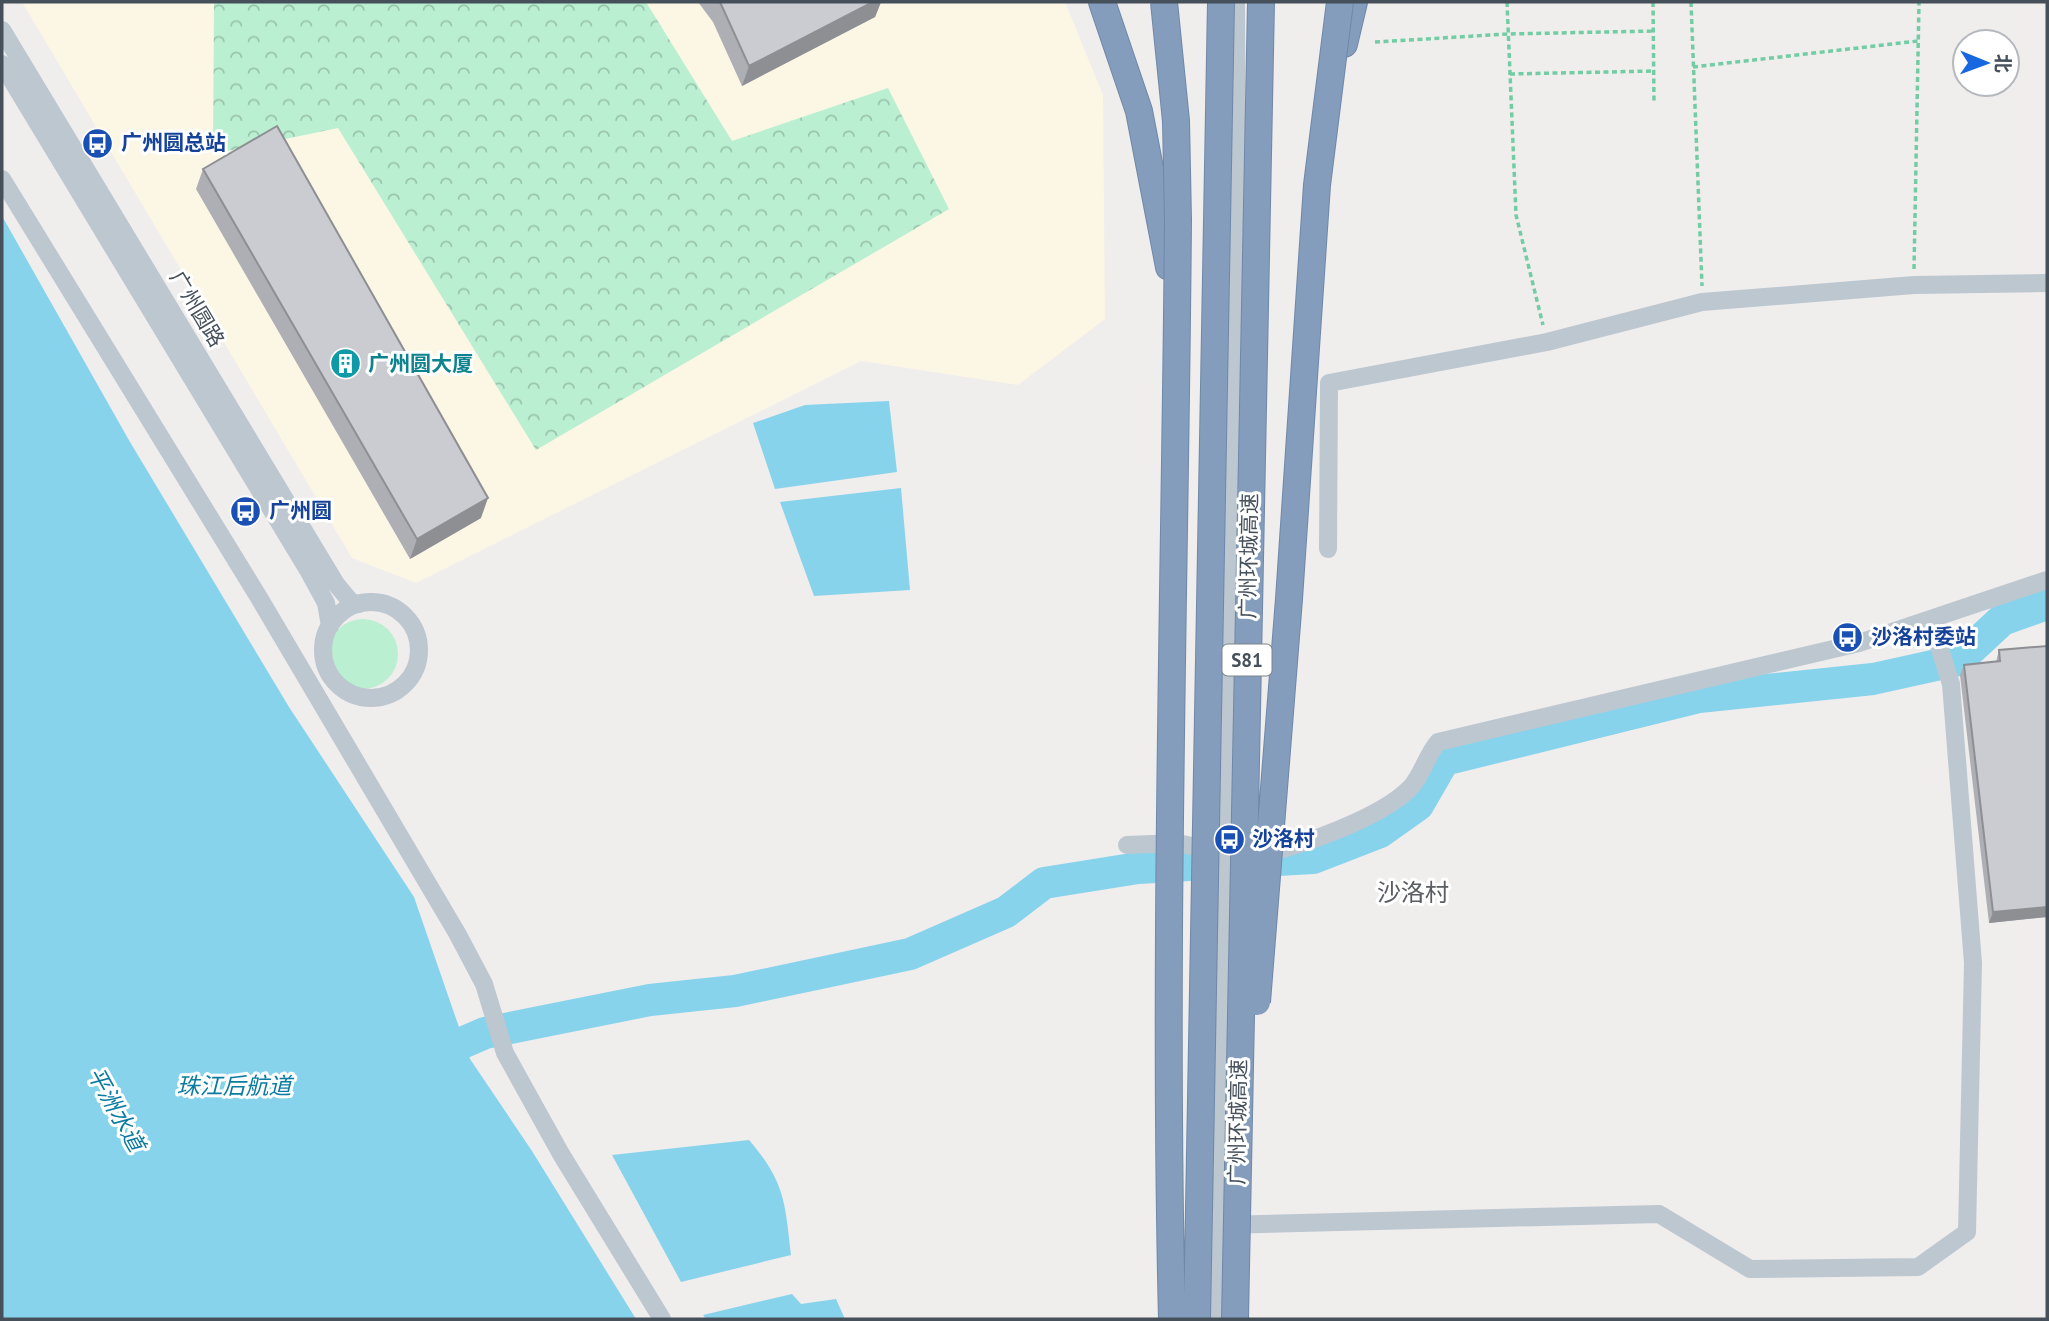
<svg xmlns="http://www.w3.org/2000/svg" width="2049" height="1321" font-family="'PT Sans','Noto Sans SC',sans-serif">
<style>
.commercial{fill:#fcf6e5}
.green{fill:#baefd1}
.park{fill:url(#park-crowns)}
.water{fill:#87d3ec}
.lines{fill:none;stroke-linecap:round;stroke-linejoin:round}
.river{stroke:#87d3ec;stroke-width:32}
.highway-casing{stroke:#6f88a9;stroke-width:28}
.path{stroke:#72cda4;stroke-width:3.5;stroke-dasharray:5 3.5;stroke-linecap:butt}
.minor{stroke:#bdc7d0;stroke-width:18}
.highway{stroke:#849dbd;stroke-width:26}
.highway-bridge-casing{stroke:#6f88a9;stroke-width:28;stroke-linecap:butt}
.highway-bridge{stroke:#849dbd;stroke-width:26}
.wall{fill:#aeafb5}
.shaded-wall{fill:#8d8f93}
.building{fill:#caccd2;stroke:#8d8f93;stroke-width:2}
.labels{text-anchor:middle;stroke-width:6;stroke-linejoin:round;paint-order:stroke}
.shield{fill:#fff;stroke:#7d848c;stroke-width:2}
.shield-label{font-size:19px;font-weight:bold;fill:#45505b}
.transit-label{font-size:21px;font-weight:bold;fill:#164399;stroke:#fff;text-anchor:start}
.street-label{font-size:21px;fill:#45505b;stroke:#fff}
.culture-label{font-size:21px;font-weight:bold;fill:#0d838f;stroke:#fff;text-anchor:start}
.water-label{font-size:23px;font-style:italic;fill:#0b7ba1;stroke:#fff}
.quarter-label{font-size:24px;fill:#5a5d62;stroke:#fff}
</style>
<defs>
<pattern id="park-crowns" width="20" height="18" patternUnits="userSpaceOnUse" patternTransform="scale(1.75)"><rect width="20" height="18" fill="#baefd1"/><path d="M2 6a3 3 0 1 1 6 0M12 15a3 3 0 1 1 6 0" fill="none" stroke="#99c4ad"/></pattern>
</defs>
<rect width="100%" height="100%" fill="#f0eded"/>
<path class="commercial" d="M22 2H1065L1103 95 1105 319 1018 385 861 361 416 583 352 558Z"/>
<path class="green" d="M328 654a35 35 0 1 1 70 0a35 35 0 1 1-70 0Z"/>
<path class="park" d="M214 2H646L732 141 888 88 949 209 536 450 338 128 213 154Z"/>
<path class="water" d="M2 216 130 442 289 707 414 897 470 1059 532 1151 636 1319H2Z
M889 401 897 472 775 489 753 423 805 405Z
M901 488 910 590 814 596 780 502Z
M749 1140C785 1182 785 1202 791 1255L681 1282 612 1155Z
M792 1294 801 1304 836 1299 845 1319H706L703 1315Z"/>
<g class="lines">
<path class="river" d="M425 1059 485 1033 650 1000 735 991 910 954 1006 912 1044 883 1138 868 1313 858 1380 832 1418 805 1444 760 1699 697 1873 679 1959 660 2002 620 2047 604"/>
<defs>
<path id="highway" d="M1102 2 1139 111 1169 267
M1344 44 1354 2"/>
</defs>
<use href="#highway" class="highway-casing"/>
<path class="path" d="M1507 2 1516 215 1543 325
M1653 2 1654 104
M1691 2 1702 286
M1375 42 1508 34 1653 31
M1693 67 1918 41
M1510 74 1655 71
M1914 269 1919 2"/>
<path class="minor" d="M2 30 336 584 351 602 359 604
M2 64 308 570 326 603 330 626
M2 179 258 596 457 933 484 984 505 1053 561 1154 662 1319
M1328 549 1329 383 1547 342 1702 302 1914 285 2047 283
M323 650a48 48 0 1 1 96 0a48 48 0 1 1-96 0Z
M1127 845 1178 843 1215 851
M1260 854C1300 847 1382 817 1410 788 1422 776 1426 756 1438 742L1859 643 2047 580
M1219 1225 1659 1214 1750 1269 1918 1267 1967 1232 1973 963 1951 684 1931 621
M1217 1319 1237 313 1236 2"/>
<use href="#highway" class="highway"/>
<defs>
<path id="highway-bridge" d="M1164 2 1176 121 1178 220C1175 586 1163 953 1172 1319
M1257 1002 1289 599 1317 185 1340 2
M1197 1319 1221 2
M1235 1319 1261 2"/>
</defs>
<use href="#highway-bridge" class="highway-bridge-casing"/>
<use href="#highway-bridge" class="highway-bridge"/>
</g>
<path class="wall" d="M698 2H881L875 17 742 86 713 22Z
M203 169 481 518 410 559 196 189Z
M2047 646V917L1989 923 1960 675 1964 665 1996 662 1999 650Z"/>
<path class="shaded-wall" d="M873 2H881L875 17 742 86 749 66Z
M488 498 481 518 410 559 417 539Z
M2047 907V917L1989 923 1993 912Z"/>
<path class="building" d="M720 2H873L749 66Z
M277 126 488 498 417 539 203 169Z
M2047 646V907L1993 912 1964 665 2000 661 1999 650Z"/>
<defs>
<symbol id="bus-disc" viewBox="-11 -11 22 22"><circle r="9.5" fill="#1a4fb4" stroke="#fff"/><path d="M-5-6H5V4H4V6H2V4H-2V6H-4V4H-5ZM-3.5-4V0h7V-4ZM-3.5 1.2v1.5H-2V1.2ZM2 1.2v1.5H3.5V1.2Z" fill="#fff"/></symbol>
<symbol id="building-disc" viewBox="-11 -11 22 22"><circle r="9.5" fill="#0f9aa8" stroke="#fff"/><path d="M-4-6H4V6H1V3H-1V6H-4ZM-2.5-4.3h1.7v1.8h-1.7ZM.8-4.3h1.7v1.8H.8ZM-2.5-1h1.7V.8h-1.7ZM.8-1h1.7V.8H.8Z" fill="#fff"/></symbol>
</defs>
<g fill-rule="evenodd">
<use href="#bus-disc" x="80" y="126" width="35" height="35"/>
<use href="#building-disc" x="328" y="346" width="35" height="35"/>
<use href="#bus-disc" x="228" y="494" width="35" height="35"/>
<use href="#bus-disc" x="1830" y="620" width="35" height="35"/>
<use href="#bus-disc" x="1212" y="822" width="35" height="35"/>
</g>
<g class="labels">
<rect class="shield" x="1222.5" y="644.5" width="49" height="31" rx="5"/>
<g class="shield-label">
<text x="1247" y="667">S81</text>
</g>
<g class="transit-label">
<text x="121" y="150">广州圆总站</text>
<text x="269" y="518">广州圆</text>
<text x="1871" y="644">沙洛村委站</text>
<text x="1252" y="846">沙洛村</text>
</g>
<g class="street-label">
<text transform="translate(197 309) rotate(59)" y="7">广州圆路</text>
<text transform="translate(1249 556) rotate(-89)" y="7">广州环城高速</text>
<text transform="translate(1238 1122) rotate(-89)" y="7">广州环城高速</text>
</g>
<g class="culture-label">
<text x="368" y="371">广州圆大厦</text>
</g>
<g class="water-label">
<text x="234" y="1094">珠江后航道</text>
<text transform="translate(116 1109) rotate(61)" y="8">平洲水道</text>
</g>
<g class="quarter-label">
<text x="1413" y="901">沙洛村</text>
</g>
</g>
<rect width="2049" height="1321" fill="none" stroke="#45505b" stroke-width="7"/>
<g transform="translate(1986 63) rotate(91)"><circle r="33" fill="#ffffff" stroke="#b5b9bd" stroke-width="2"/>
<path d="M0-5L12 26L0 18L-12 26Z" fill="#1767e0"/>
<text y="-10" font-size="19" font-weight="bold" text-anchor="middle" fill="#45505b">北</text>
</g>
</svg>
